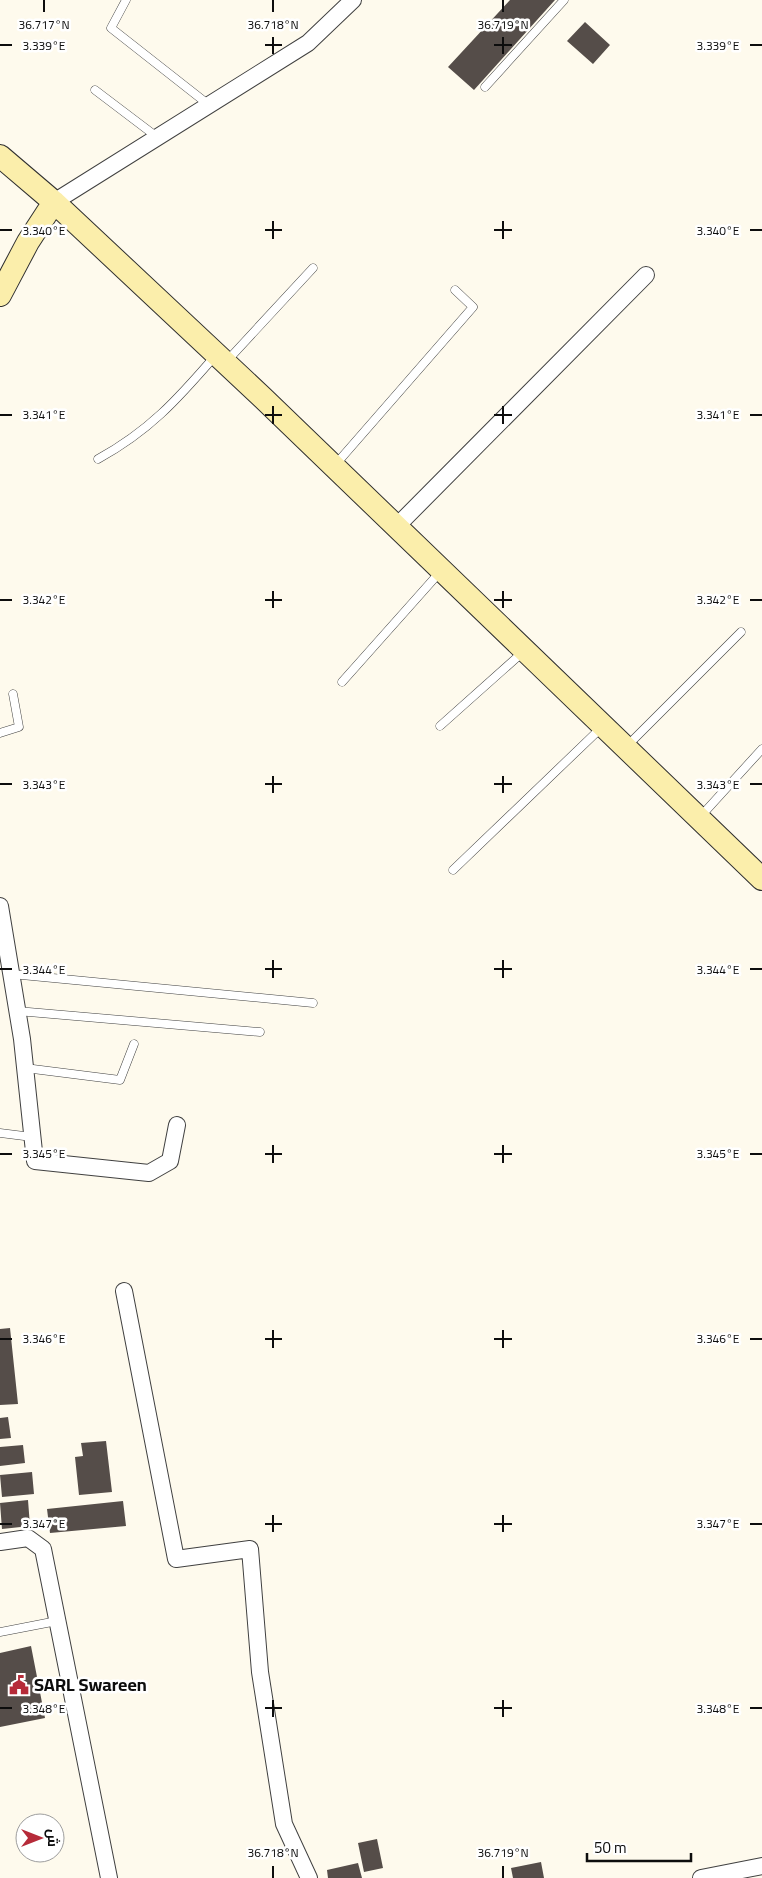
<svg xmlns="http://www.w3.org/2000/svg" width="762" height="1878" font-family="Georgia,Cairo,serif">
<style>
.building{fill:#554d49}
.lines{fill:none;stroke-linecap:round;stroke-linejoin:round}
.lane-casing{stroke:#404040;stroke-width:9}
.street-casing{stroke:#404040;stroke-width:18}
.secondary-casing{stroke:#2f2f2f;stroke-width:24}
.lane{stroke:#fff;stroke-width:8}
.street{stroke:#fff;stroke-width:16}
.secondary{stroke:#fbeeab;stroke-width:22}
.ticks{fill:none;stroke:#0d0d0d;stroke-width:2}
.labels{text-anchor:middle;stroke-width:5;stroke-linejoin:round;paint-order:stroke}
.poi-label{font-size:18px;font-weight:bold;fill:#0d0d0d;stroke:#fff;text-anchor:start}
.ticks-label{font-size:12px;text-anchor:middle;fill:#0d0d0d;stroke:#fff;stroke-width:5;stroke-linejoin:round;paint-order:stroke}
</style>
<rect width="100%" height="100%" fill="#fefaed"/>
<path class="building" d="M510 0H555L474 90 448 67Z
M585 22 610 45 593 64 567 41Z
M10 1328 18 1404 0 1405V1329Z
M8 1417 11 1438 0 1439V1418Z
M106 1441 112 1492 79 1495 75 1457 83 1456 81 1443Z
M23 1445 25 1463 0 1466V1447Z
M32 1472 34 1494 2 1497 0 1475Z
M28 1500 30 1526 2 1529 0 1503Z
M123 1501 126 1526 50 1533 47 1509Z
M31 1646 45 1718 0 1727V1653Z
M377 1839 383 1868 364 1872 358 1843Z
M541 1862 544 1878H513L511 1868Z
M358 1863 362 1878H328L327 1870Z"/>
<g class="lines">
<defs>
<path id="lane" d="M126 0 111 28 209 105
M485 87 564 0
M95 90 157 137
M226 362 313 268
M98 459C149 431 177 400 215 356
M336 464 473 307 455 290
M342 682 440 572
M440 726 523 652
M0 733 19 727 13 694
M627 746 741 632
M701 816 762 749
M453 870 602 727
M11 974 313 1003
M17 1011 260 1032
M25 1068 120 1080 134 1044
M0 1133 32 1137
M0 1632 57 1621"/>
<path id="street" d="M54 202 308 43 353 0
M396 527 646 275
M0 906 22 1039 35 1161 149 1173 170 1161 177 1125
M124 1291 176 1559 250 1549 260 1672 284 1824 309 1878
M0 1542 28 1538 43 1549 109 1878
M701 1878 762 1866"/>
<path id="secondary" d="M0 156 54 202 263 398 762 879
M0 295 28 242 54 202"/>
</defs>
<use href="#lane" class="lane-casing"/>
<use href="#street" class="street-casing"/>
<use href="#secondary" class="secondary-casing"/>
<use href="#lane" class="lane"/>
<use href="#street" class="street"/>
<use href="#secondary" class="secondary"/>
</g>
<path class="ticks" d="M44 0V12M273 0V12M503 0V12M273 37V54M503 37V54M0 45H12M265 45H282M494 45H512M750 45H762M273 221V239M503 221V239M0 230H12M265 230H282M494 230H512M750 230H762M273 406V424M503 406V424M0 415H12M265 415H282M494 415H512M750 415H762M273 591V608M503 591V608M0 600H12M265 600H282M494 600H512M750 600H762M273 776V793M503 776V793M0 784H12M265 784H282M494 784H512M750 784H762M273 960V978M503 960V978M0 969H12M265 969H282M494 969H512M750 969H762M273 1145V1163M503 1145V1163M0 1154H12M265 1154H282M494 1154H512M750 1154H762M273 1330V1348M503 1330V1348M0 1339H12M265 1339H282M494 1339H512M750 1339H762M273 1515V1532M503 1515V1532M0 1524H12M265 1524H282M494 1524H512M750 1524H762M273 1700V1717M503 1700V1717M0 1708H12M265 1708H282M494 1708H512M750 1708H762M273 1866V1878M503 1866V1878"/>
<defs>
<symbol id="civic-bare" viewBox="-9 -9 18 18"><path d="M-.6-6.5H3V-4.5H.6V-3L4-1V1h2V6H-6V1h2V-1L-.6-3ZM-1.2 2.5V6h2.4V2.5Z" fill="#b62b39" stroke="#fff" stroke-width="2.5" paint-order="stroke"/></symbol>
</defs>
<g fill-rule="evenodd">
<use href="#civic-bare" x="5" y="1671" width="28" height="28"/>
</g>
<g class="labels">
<g class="poi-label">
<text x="34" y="1691">SARL Swareen</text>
</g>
</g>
<g class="ticks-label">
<text x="44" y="29">36.717°N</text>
<text x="273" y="29">36.718°N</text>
<text x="503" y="29">36.719°N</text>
<text x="44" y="50">3.339°E</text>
<text x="718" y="50">3.339°E</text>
<text x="44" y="235">3.340°E</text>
<text x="718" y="235">3.340°E</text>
<text x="44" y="419">3.341°E</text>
<text x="718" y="419">3.341°E</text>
<text x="44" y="604">3.342°E</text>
<text x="718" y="604">3.342°E</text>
<text x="718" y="789">3.343°E</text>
<text x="44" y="789">3.343°E</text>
<text x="718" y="974">3.344°E</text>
<text x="44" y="974">3.344°E</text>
<text x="718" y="1158">3.345°E</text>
<text x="44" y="1158">3.345°E</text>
<text x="718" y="1343">3.346°E</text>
<text x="44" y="1343">3.346°E</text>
<text x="44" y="1528">3.347°E</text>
<text x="718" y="1528">3.347°E</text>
<text x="44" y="1713">3.348°E</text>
<text x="718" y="1713">3.348°E</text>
<text x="273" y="1857">36.718°N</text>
<text x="503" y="1857">36.719°N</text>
</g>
<g transform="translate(40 1838) rotate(90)"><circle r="24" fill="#ffffff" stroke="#9e9e9e"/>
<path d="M0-4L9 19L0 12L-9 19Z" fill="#b62b39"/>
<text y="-8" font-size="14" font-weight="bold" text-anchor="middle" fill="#0d0d0d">ش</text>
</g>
<path d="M587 1853v8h104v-8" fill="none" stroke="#0d0d0d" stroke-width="2.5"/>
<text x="594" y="1853" font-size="15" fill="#0d0d0d" stroke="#ffffff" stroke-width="4" paint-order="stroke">50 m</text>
</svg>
